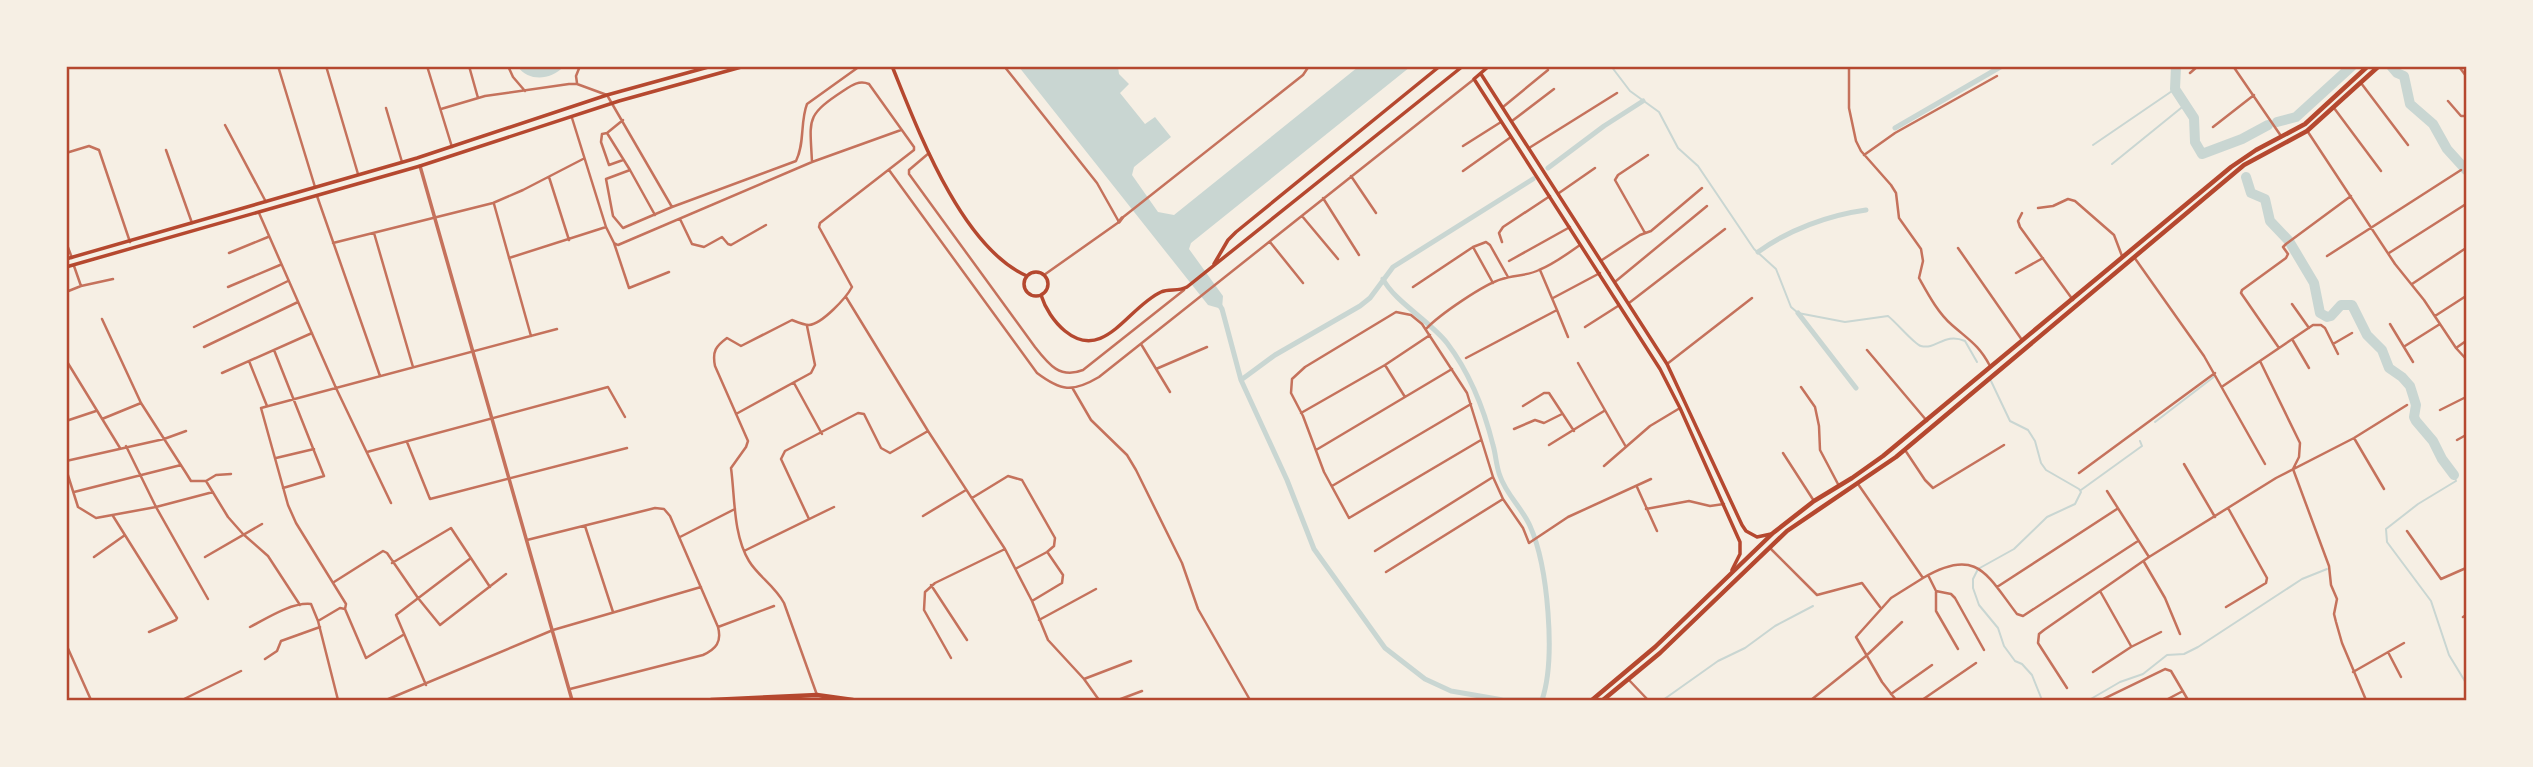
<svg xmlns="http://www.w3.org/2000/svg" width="2533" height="767" font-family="'Open Sans',sans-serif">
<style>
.water{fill:#c9d6d2}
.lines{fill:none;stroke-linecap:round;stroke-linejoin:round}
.stream{stroke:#c9d6d2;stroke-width:2}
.canal{stroke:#c9d6d2;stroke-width:5}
.river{stroke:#c9d6d2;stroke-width:10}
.minor{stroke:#c5725c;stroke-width:2.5}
.tertiary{stroke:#c5725c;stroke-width:3.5}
.secondary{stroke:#b5482f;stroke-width:3.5}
.primary{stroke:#b5482f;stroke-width:4.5}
.neatline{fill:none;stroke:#b5482f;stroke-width:2.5}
</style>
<rect width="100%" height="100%" fill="#f6efe4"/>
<path class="water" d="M518 67H563C551 80 529 82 518 67Z
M1019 67H1118L1119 74 1129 84 1120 93 1145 124 1155 117 1171 137 1134 167 1132 175 1158 212 1174 215 1358 67H1410L1191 243 1189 249 1223 296 1222 309 1208 305Z"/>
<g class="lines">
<path class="stream" d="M1611 66 1630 91 1659 112 1678 148 1698 166 1754 249 1776 269 1791 307 1798 313 1845 322 1888 316C1897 323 1915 345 1921 346 1937 350 1944 332 1965 341L1977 362
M2093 145 2175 89
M2112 164 2186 104
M1991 381 2010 421 2028 430 2035 441 2041 463 2046 470 2079 489 2081 492 2075 504 2047 517 2014 549 1978 569 1973 579V588L1979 605 1998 628 2004 646 2015 661 2022 664 2032 675 2042 700
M2155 422 2215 376
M2454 475 2456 481 2418 504 2386 529 2387 542 2431 601 2449 655 2466 683
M2081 490 2142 446 2140 441
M1663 700 1718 661 1745 648 1775 626 1813 606
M2089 700 2120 682 2143 674 2167 655 2184 654 2198 647 2302 579 2327 569"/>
<path class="canal" d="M1895 128 2002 66
M1548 168 1604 126 1643 101
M1758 252C1788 230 1829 215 1866 210
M1383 279C1394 301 1431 322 1447 343 1469 372 1484 409 1493 445 1496 455 1496 466 1500 476 1506 494 1522 508 1530 526 1548 566 1556 659 1542 700
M1218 303 1222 309 1241 380 1287 480 1314 549 1385 648 1425 679 1451 691 1503 700H1545
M1798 313 1856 388
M1241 380 1275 355 1360 306 1370 298 1393 267 1533 179"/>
<path class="river" d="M2176 66 2175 89 2194 118 2195 142 2202 154 2242 139 2268 125
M2391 66 2397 73 2404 76 2410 104 2433 124 2447 149 2466 170
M2277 122 2296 117 2352 66
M2246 177 2251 193 2265 199 2270 221 2289 241 2314 283 2320 313 2327 317 2331 316 2341 305H2352L2367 335 2382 350 2389 368 2402 377 2410 386 2416 405 2414 417 2416 421 2433 441 2442 459 2454 475"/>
<path class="minor" d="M278 66 315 187
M326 66 358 174
M427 66 452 147
M469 66 478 98
M508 66 513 77 525 91
M1004 66 1097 183 1119 222 1044 275
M1849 66V108L1856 141 1861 151 1891 185 1896 193 1899 218 1921 249 1923 261 1919 278C1928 294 1938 313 1952 325 1969 340 1979 345 1990 366
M2233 66 2281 136
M2460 68 2466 76
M2190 73 2198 66
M577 83 576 76 580 66
M2361 83 2408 145
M2448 101 2461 116H2466
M1503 107 1548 70
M386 108 402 162
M2334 108 2381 171
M441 109 485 96 569 84H577L607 95 672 207 796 161C805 143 800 122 807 104L860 66
M572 118 606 227 614 243 618 245 812 162 901 130
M1512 121 1554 89
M225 125 266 202
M2213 127 2254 95
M2308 132 2395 264 2424 300 2456 348 2466 359
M607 133 623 120
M1463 146 1501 122
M1529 148 1617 93
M166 150 192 223
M66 153 89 146 99 150 130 242
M929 153 909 170V174L1035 347C1049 365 1060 379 1083 370L1184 290
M1864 155 1895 133 1997 76
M623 160 609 165 601 142 602 134 607 133 630 170
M812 162C810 119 805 116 843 91 852 85 859 80 869 84L914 147V150L820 223 819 227 852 287C846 298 822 324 809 325 804 325 797 322 792 320L741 346 727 338C716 346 712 351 715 366L748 441 746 447 731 468C735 497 733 535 749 561 758 576 775 586 784 603L817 695
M889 170 1037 373C1061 391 1072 393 1099 377L1473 80
M1463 171 1511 137
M1351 176 1376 213
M549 177 569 240
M1559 193 1595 168
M317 196 380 376
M1323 198 1359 255
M494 204 531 336
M2038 208 2053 206 2068 199 2075 201 2114 235 2122 256
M259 213 336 388 391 503
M2022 213 2018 221 2020 227 2073 300
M655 215 630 170 606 179 613 216 623 228 672 207
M1302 216 1338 259
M1122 218 1303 75 1309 66
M680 219 692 244 704 247 722 237 728 244 731 245 766 225
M374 233 413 367
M1645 233 1615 180 1618 175 1648 155
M66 242 72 258
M1270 242 1303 283
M1502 242 1499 233 1503 227 1550 196
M333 243 493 203 523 190 583 159
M614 243 629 288 669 272
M1473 247 1486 242 1490 245 1508 277
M1958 248 2022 340
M229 253 268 237
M2389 253 2466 204
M2327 256 2461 170
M2134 257 2204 356 2265 464
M509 258 606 227
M1602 260 1640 235 1651 231 1702 188
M1509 261 1570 227
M74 266 81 286
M2016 273 2043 258
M1616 281 1707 206
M2412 284 2466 248
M228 287 280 265
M1413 287 1473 247 1493 283
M66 292 81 286 113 279
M846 297 928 431 1005 549 1032 601 1048 640 1084 679 1099 700
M1553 298 1600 273
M1629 303 1725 229
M2292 304 2309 328
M1557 310 1568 337
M2435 316 2466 296
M102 319 141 403 186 473 191 481H206L228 517 243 534 268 556 300 605
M2390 324 2413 362
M194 327 288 281
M1585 327 1618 306
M1426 329C1439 315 1484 284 1502 279 1514 275 1527 276 1539 270 1554 264 1567 254 1580 245
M2292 339 2309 368
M1141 344 1170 392
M2333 344 2352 333
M2405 346 2440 324
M204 347 298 302
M2279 348 2241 293 2242 290 2286 258 2288 254 2283 247 2286 244 2351 196
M2456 348 2466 341
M274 350 324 476 283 488
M1867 350 1927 421
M1466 358 1557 310 1540 270
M66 360 120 448
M249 361 267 406
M2260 361 2300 443 2299 457 2293 469 2329 566 2331 585 2337 599 2334 614 2336 622 2342 643 2366 700
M1578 363 1626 447
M1667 364 1752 298
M1385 365 1405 397
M1156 369 1207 347
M222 373 312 333
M794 383 822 434
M2223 386 2313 325H2321L2325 328 2338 354
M1801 387 1815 407 1819 426 1820 450 1839 486
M1073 389 1091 420 1127 455 1136 470 1182 563 1198 609 1250 700
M1523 406 1544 393H1549L1574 431
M2440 410 2466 397
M1301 413 1385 365 1430 335
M736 414 811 373 815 365 807 326
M102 419 141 403
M66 421 96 411
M1514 429 1535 420 1544 423 1562 414
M2354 438 2384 489
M1481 440 1349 518 1324 472 1303 416 1291 393 1292 379 1305 367 1396 312 1411 315 1422 324 1467 393 1493 477 1503 499 1523 528 1529 543 1568 517 1651 479
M2457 440 2466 435
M407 442 430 499 627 448
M1549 445 1604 411
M126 446 156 507 208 599
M1316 450 1452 369
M1905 450 1925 480 1933 488 2004 445
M367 452 608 387 625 417
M1783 453 1814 501
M276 458 314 449
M66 461 164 439 186 431
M2184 464 2215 517
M1604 466 1650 426 1680 408
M66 469 78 507 96 518 156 507 213 492
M2079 473 2215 373
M206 481 216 475 231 474
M1858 484 1923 578 1891 598 1856 637 1882 682 1896 700
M1332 486 1471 404
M1637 487 1657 531
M2107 491 2149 557
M74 492 181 465
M972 498 1008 476 1022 480 1055 538 1054 546 1047 552 1017 568
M1646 509 1689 501 1710 506 1724 504
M113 516 177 618 176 620 149 632
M923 516 966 490
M809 519 781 459 785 451 858 413 864 414 881 448 890 453 928 431
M585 526 613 612
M2407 531 2441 579 2466 568
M680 537 735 509
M527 540 655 508 664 509 670 516 718 627C722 642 716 649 703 655L570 689
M1770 548 1817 595 1862 583 1880 607
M744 551 834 507
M1375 551 1493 477
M94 557 125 535
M205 557 262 524
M2144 562 2165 598 2180 634
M392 563 451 528 490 587
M1386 572 1503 499
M1928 575 1936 591 1951 594 1955 598 1984 650
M1923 578C1977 546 1987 575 2017 614L2023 616 2138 541
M334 582 383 551 387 553 418 598 440 625 506 574
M931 585 967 640
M1997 587 2117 509
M2100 591 2131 646
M1936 592V611L1958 649
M1032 601 1062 583 1063 575 1048 553
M2226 607 2266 583 2267 578 2228 508
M2463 617 2466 615
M1039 620 1096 589
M318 621 340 608 345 609
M250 627C267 618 292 602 311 604L318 621 338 700
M718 627 774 606
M403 635 366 658 345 609 346 604 296 523 288 505 261 408 557 329
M66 644 91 700
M2388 652 2401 677
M951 658 924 610 925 592 935 583 1005 549
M265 659 277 651 281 641 320 627
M2093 672 2131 647 2161 632
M2353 672 2404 643
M1084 679 1131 661
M1628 679 1648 700
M426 685 396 615 471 558
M2067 688 2038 643 2039 634 2044 630 2149 557 2276 478 2354 438 2407 405
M1891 694 1932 665
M182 700 241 671
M386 700 553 630 701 587
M1118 700 1142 691
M1811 700 1866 656 1902 622
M1922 700 1976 663
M2101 700 2165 669 2171 671 2188 700
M2166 700 2183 691"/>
<path class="tertiary" d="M420 166 572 700
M1119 222 1122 218"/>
<path class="secondary" d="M892 66C918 130 961 247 1027 276
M1489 66 1474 79 1660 369 1680 408 1740 542V554L1732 570
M1481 74 1667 364 1742 525 1746 531 1757 537 1771 534
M66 259 417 158 607 95 712 66
M1214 264 1228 240 1236 232 1440 66
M66 267 420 166 619 101 745 66
M1024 284a12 12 0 1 1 24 0a12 12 0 1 1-24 0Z
M1041 295C1045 308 1054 322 1065 331 1104 363 1128 307 1161 292 1169 288 1178 292 1187 287L1463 66"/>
<path class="primary" d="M711 700 817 695 853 700
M1592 700 1655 647 1773 533 1814 501 1852 478 1883 456 2231 167 2256 150 2305 124 2368 66
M1603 700 1660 653 1787 531 1896 457 2244 165 2307 131 2379 66"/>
</g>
<rect width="2533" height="767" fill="none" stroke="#f6efe4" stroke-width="136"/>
<rect x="68" y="68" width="2397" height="631" class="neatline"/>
</svg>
